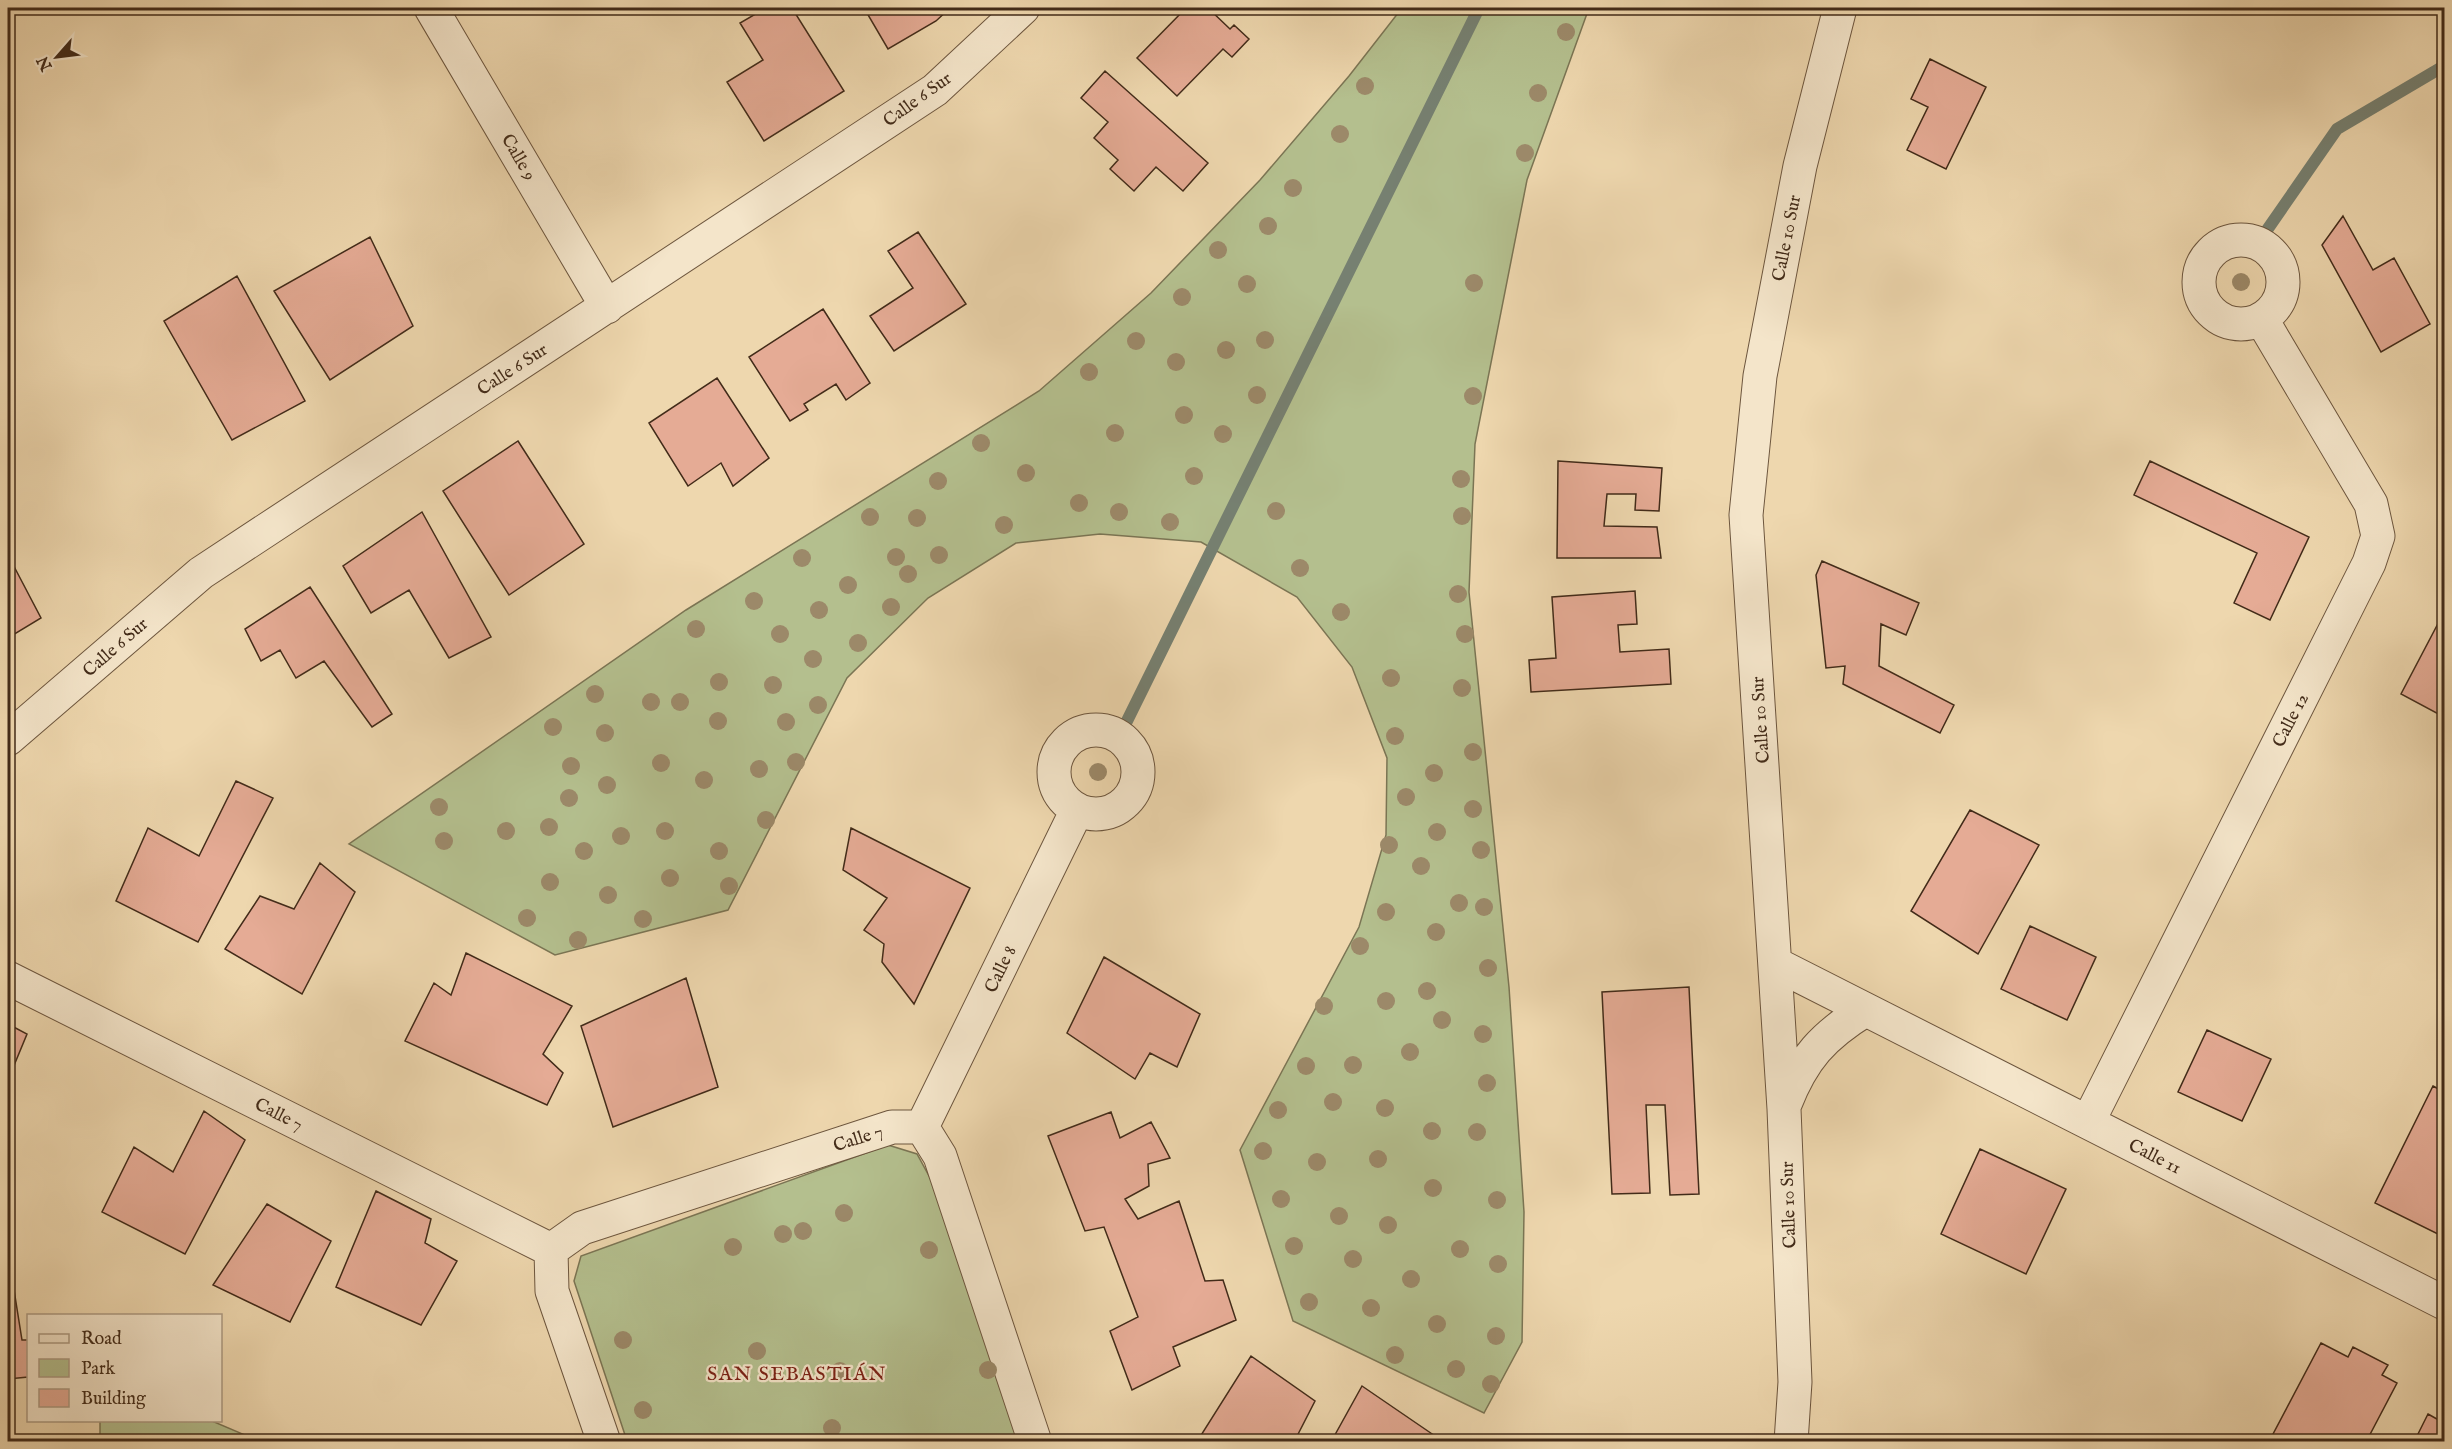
<svg xmlns="http://www.w3.org/2000/svg" width="2452" height="1449" font-family="'IM FELL English',serif">
<style>
.green{fill:#b4bf8e;stroke:#7b7554;stroke-width:1.5}
.lines{fill:none;stroke-linecap:round;stroke-linejoin:round}
.stream{stroke:#768071;stroke-width:12}
.building{fill:#e5ab95;stroke:#422b19;stroke-width:1.5}
.minor-casing{stroke:#6d563e;stroke-width:35}
.minor{stroke:#f4e5ca;stroke-width:33}
.tree{fill:#9c8969}
.labels{text-anchor:middle;stroke-width:4.5;stroke-linejoin:round;paint-order:stroke}
.street-label{font-size:18px;fill:#422b19;stroke:#f4e5ca}
.neighbourhood-label{font-size:20px;letter-spacing:1.5px;fill:#7a1f14;stroke:#f4e5ca}
</style>
<rect width="100%" height="100%" fill="#eed7ae"/>
<filter id="stains"><feTurbulence type="fractalNoise" baseFrequency=".00333" numOctaves="4"/><feColorMatrix values="0 0 0 0 .2 0 0 0 0 .09 0 0 0 0 .02 0 0 0 .5 -.17"/></filter>
<radialGradient id="worn" r=".72"><stop offset=".6" stop-color="#630" stop-opacity="0"/><stop offset="1" stop-color="#630" stop-opacity=".3"/></radialGradient>
<path class="green" d="M1402 8H1589L1527 180 1475 444 1469 592 1509 987 1524 1212 1522 1342 1484 1413 1293 1321 1240 1150 1359 927 1386 835 1387 758 1352 667 1297 597 1201 542 1100 534 1016 543 928 598 847 678 728 910 555 955 349 844 686 610 1039 391 1151 293 1260 180 1349 76Z
M888 1145 917 1154 935 1187 1019 1441H627L574 1281 581 1256Z
M100 1420 212 1421 259 1441H100Z"/>
<g class="lines">
<path class="stream" d="M2267 230 2337 129 2444 66
M1125 725 1479 8"/>
</g>
<path class="building" d="M766 8H792L844 91 764 141 727 82 763 60 740 23Z
M864 8H950L936 21 888 49Z
M1186 8H1208L1230 29 1234 25 1249 39 1232 57 1223 49 1177 96 1137 58Z
M1930 59 1986 87 1946 169 1907 150 1928 107 1911 99Z
M1105 71 1208 163 1183 191 1156 167 1134 191 1110 169 1118 160 1094 138 1108 122 1081 98Z
M2343 216 2373 270 2394 258 2430 324 2381 352 2322 245Z
M918 232 966 304 894 351 870 316 913 288 888 251Z
M370 237 413 326 330 380 274 291Z
M237 276 305 401 232 440 164 321Z
M823 309 870 383 846 400 836 384 804 404 808 410 790 421 749 357Z
M717 378 769 458 733 486 721 463 688 486 649 423Z
M518 441 584 544 509 595 443 491Z
M1558 461 1662 468 1659 511 1635 510 1636 494H1607L1604 526 1657 527 1661 558H1557Z
M2150 461 2309 537 2270 620 2234 603 2257 553 2134 495Z
M422 512 491 637 449 658 409 590 371 613 343 566Z
M8 555 41 618 8 638Z
M1822 561 1919 603 1906 635 1881 624 1879 666 1954 705 1940 733 1843 684 1845 666 1826 668 1816 575Z
M310 587 392 714 372 727 324 661 296 678 280 650 261 661 245 629Z
M1635 591 1637 624 1618 625 1620 652 1669 649 1671 684 1531 692 1529 660 1556 658 1552 597Z
M2442 616 2444 617V717L2401 694Z
M236 781 273 798 198 942 116 901 148 828 199 856Z
M1970 810 2039 845 1978 954 1911 911Z
M851 828 970 888 914 1004 882 962 884 944 864 930 887 898 843 870Z
M320 863 355 892 302 994 225 949 260 896 294 909Z
M2030 926 2096 957 2067 1020 2001 989Z
M466 953 572 1006 543 1054 563 1073 547 1105 405 1041 434 983 451 995Z
M1104 957 1200 1014 1177 1067 1150 1053 1135 1079 1067 1033Z
M686 978 718 1087 613 1127 581 1026Z
M1689 987 1699 1194 1670 1195 1665 1105H1646L1650 1193 1612 1194 1602 992Z
M8 1024 27 1034 8 1080Z
M2207 1030 2271 1059 2242 1121 2178 1092Z
M2433 1086 2444 1092V1237L2375 1203Z
M204 1111 245 1140 185 1254 102 1212 134 1147 173 1172Z
M1111 1112 1120 1138 1151 1122 1170 1158 1148 1164 1149 1186 1125 1199 1138 1219 1179 1201 1205 1281 1223 1280 1236 1320 1173 1347 1180 1366 1132 1390 1110 1331 1138 1317 1104 1227 1085 1231 1048 1136Z
M1980 1149 2066 1189 2026 1274 1941 1234Z
M376 1191 431 1219 425 1243 457 1261 421 1325 336 1287Z
M267 1204 331 1241 290 1322 213 1285Z
M8 1285 14 1290 22 1340H28V1377L8 1379Z
M2321 1343 2348 1357 2353 1347 2388 1365 2382 1375 2397 1383 2366 1442H2283L2272 1436Z
M1251 1356 1315 1401 1294 1442 1198 1440Z
M1362 1386 1438 1438 1437 1442H1331Z
M2428 1414 2444 1423V1442H2414Z"/>
<g class="lines">
<defs>
<path id="minor" d="M431 8 607 307
M2199 282a42 42 0 1 1 84 0a42 42 0 1 1-84 0Z
M1054 772a42 42 0 1 1 84 0a42 42 0 1 1-84 0Z
M8 739 201 573 935 90 1023 8
M1776 964 2444 1303
M8 978 551 1250
M1785 1104C1803 1058 1823 1036 1865 1010
M2088 1122 2369 563 2378 536 2371 504 2262 320
M922 1127 1077 810
M922 1127 940 1156 1035 1442
M551 1250 582 1228 892 1127H922
M551 1250 552 1291 604 1442
M1791 1442 1795 1382 1784 1109 1746 515 1760 376 1800 166 1840 8"/>
</defs>
<use href="#minor" class="minor-casing"/>
<use href="#minor" class="minor"/>
</g>
<g class="tree">
<circle cx="1566" cy="32" r="9"/>
<circle cx="1365" cy="86" r="9"/>
<circle cx="1538" cy="93" r="9"/>
<circle cx="1340" cy="134" r="9"/>
<circle cx="1525" cy="153" r="9"/>
<circle cx="1293" cy="188" r="9"/>
<circle cx="1268" cy="226" r="9"/>
<circle cx="1218" cy="250" r="9"/>
<circle cx="2241" cy="282" r="9"/>
<circle cx="1474" cy="283" r="9"/>
<circle cx="1247" cy="284" r="9"/>
<circle cx="1182" cy="297" r="9"/>
<circle cx="1265" cy="340" r="9"/>
<circle cx="1136" cy="341" r="9"/>
<circle cx="1226" cy="350" r="9"/>
<circle cx="1176" cy="362" r="9"/>
<circle cx="1089" cy="372" r="9"/>
<circle cx="1257" cy="395" r="9"/>
<circle cx="1473" cy="396" r="9"/>
<circle cx="1184" cy="415" r="9"/>
<circle cx="1115" cy="433" r="9"/>
<circle cx="1223" cy="434" r="9"/>
<circle cx="981" cy="443" r="9"/>
<circle cx="1026" cy="473" r="9"/>
<circle cx="1194" cy="476" r="9"/>
<circle cx="1461" cy="479" r="9"/>
<circle cx="938" cy="481" r="9"/>
<circle cx="1079" cy="503" r="9"/>
<circle cx="1276" cy="511" r="9"/>
<circle cx="1119" cy="512" r="9"/>
<circle cx="1462" cy="516" r="9"/>
<circle cx="870" cy="517" r="9"/>
<circle cx="917" cy="518" r="9"/>
<circle cx="1170" cy="522" r="9"/>
<circle cx="1004" cy="525" r="9"/>
<circle cx="939" cy="555" r="9"/>
<circle cx="896" cy="557" r="9"/>
<circle cx="802" cy="558" r="9"/>
<circle cx="1300" cy="568" r="9"/>
<circle cx="908" cy="574" r="9"/>
<circle cx="848" cy="585" r="9"/>
<circle cx="1458" cy="594" r="9"/>
<circle cx="754" cy="601" r="9"/>
<circle cx="891" cy="607" r="9"/>
<circle cx="819" cy="610" r="9"/>
<circle cx="1341" cy="612" r="9"/>
<circle cx="696" cy="629" r="9"/>
<circle cx="780" cy="634" r="9"/>
<circle cx="1465" cy="634" r="9"/>
<circle cx="858" cy="643" r="9"/>
<circle cx="813" cy="659" r="9"/>
<circle cx="1391" cy="678" r="9"/>
<circle cx="719" cy="682" r="9"/>
<circle cx="773" cy="685" r="9"/>
<circle cx="1462" cy="688" r="9"/>
<circle cx="595" cy="694" r="9"/>
<circle cx="651" cy="702" r="9"/>
<circle cx="680" cy="702" r="9"/>
<circle cx="818" cy="705" r="9"/>
<circle cx="718" cy="721" r="9"/>
<circle cx="786" cy="722" r="9"/>
<circle cx="553" cy="727" r="9"/>
<circle cx="605" cy="733" r="9"/>
<circle cx="1395" cy="736" r="9"/>
<circle cx="1473" cy="752" r="9"/>
<circle cx="796" cy="762" r="9"/>
<circle cx="661" cy="763" r="9"/>
<circle cx="571" cy="766" r="9"/>
<circle cx="759" cy="769" r="9"/>
<circle cx="1098" cy="772" r="9"/>
<circle cx="1434" cy="773" r="9"/>
<circle cx="704" cy="780" r="9"/>
<circle cx="607" cy="785" r="9"/>
<circle cx="1406" cy="797" r="9"/>
<circle cx="569" cy="798" r="9"/>
<circle cx="439" cy="807" r="9"/>
<circle cx="1473" cy="809" r="9"/>
<circle cx="766" cy="820" r="9"/>
<circle cx="549" cy="827" r="9"/>
<circle cx="506" cy="831" r="9"/>
<circle cx="665" cy="831" r="9"/>
<circle cx="1437" cy="832" r="9"/>
<circle cx="621" cy="836" r="9"/>
<circle cx="444" cy="841" r="9"/>
<circle cx="1389" cy="845" r="9"/>
<circle cx="1481" cy="850" r="9"/>
<circle cx="584" cy="851" r="9"/>
<circle cx="719" cy="851" r="9"/>
<circle cx="1421" cy="866" r="9"/>
<circle cx="670" cy="878" r="9"/>
<circle cx="550" cy="882" r="9"/>
<circle cx="729" cy="886" r="9"/>
<circle cx="608" cy="895" r="9"/>
<circle cx="1459" cy="903" r="9"/>
<circle cx="1484" cy="907" r="9"/>
<circle cx="1386" cy="912" r="9"/>
<circle cx="527" cy="918" r="9"/>
<circle cx="643" cy="919" r="9"/>
<circle cx="1436" cy="932" r="9"/>
<circle cx="578" cy="940" r="9"/>
<circle cx="1360" cy="946" r="9"/>
<circle cx="1488" cy="968" r="9"/>
<circle cx="1427" cy="991" r="9"/>
<circle cx="1386" cy="1001" r="9"/>
<circle cx="1324" cy="1006" r="9"/>
<circle cx="1442" cy="1020" r="9"/>
<circle cx="1483" cy="1034" r="9"/>
<circle cx="1410" cy="1052" r="9"/>
<circle cx="1353" cy="1065" r="9"/>
<circle cx="1306" cy="1066" r="9"/>
<circle cx="1487" cy="1083" r="9"/>
<circle cx="1333" cy="1102" r="9"/>
<circle cx="1385" cy="1108" r="9"/>
<circle cx="1278" cy="1110" r="9"/>
<circle cx="1432" cy="1131" r="9"/>
<circle cx="1477" cy="1132" r="9"/>
<circle cx="1263" cy="1151" r="9"/>
<circle cx="1378" cy="1159" r="9"/>
<circle cx="1317" cy="1162" r="9"/>
<circle cx="1433" cy="1188" r="9"/>
<circle cx="1281" cy="1199" r="9"/>
<circle cx="1497" cy="1200" r="9"/>
<circle cx="844" cy="1213" r="9"/>
<circle cx="1339" cy="1216" r="9"/>
<circle cx="1388" cy="1225" r="9"/>
<circle cx="803" cy="1231" r="9"/>
<circle cx="783" cy="1234" r="9"/>
<circle cx="1294" cy="1246" r="9"/>
<circle cx="733" cy="1247" r="9"/>
<circle cx="1460" cy="1249" r="9"/>
<circle cx="929" cy="1250" r="9"/>
<circle cx="1353" cy="1259" r="9"/>
<circle cx="1498" cy="1264" r="9"/>
<circle cx="1411" cy="1279" r="9"/>
<circle cx="1309" cy="1302" r="9"/>
<circle cx="1371" cy="1308" r="9"/>
<circle cx="1437" cy="1324" r="9"/>
<circle cx="1496" cy="1336" r="9"/>
<circle cx="623" cy="1340" r="9"/>
<circle cx="757" cy="1351" r="9"/>
<circle cx="1395" cy="1355" r="9"/>
<circle cx="1456" cy="1369" r="9"/>
<circle cx="988" cy="1370" r="9"/>
<circle cx="840" cy="1371" r="9"/>
<circle cx="1491" cy="1384" r="9"/>
<circle cx="643" cy="1410" r="9"/>
<circle cx="832" cy="1428" r="9"/>
</g>
<g class="labels">
<g class="street-label">
<text transform="translate(917 99) rotate(-36)" y="6">Calle 6 Sur</text>
<text transform="translate(519 157) rotate(60)" y="6">Calle 9</text>
<text transform="translate(1786 238) rotate(-79)" y="6">Calle 10 Sur</text>
<text transform="translate(512 369) rotate(-33)" y="6">Calle 6 Sur</text>
<text transform="translate(115 647) rotate(-41)" y="6">Calle 6 Sur</text>
<text transform="translate(1760 720) rotate(-94)" y="6">Calle 10 Sur</text>
<text transform="translate(2290 720) rotate(-63)" y="6">Calle 12</text>
<text transform="translate(1000 969) rotate(-64)" y="6">Calle 8</text>
<text transform="translate(279 1114) rotate(27)" y="6">Calle 7</text>
<text transform="translate(858 1138) rotate(-18)" y="6">Calle 7</text>
<text transform="translate(2155 1156) rotate(27)" y="6">Calle 11</text>
<text transform="translate(1788 1205) rotate(-92)" y="6">Calle 10 Sur</text>
</g>
<g class="neighbourhood-label">
<text x="797" y="1380">SAN SEBASTIÁN</text>
</g>
</g>
<rect width="2452" height="1449" fill="none" stroke="#eed7ae" stroke-width="30"/>
<rect x="9" y="9" width="2434" height="1431" fill="none" stroke="#422b19" stroke-width="3"/>
<rect x="15" y="15" width="2422" height="1419" fill="none" stroke="#422b19" stroke-width="1.5"/>
<rect x="27" y="1314" width="195" height="108" fill="#f4e5ca" stroke="#ad9b83" stroke-width="1.5"/>
<rect x="39" y="1334" width="30" height="9" fill="#f4e5ca" stroke="#ad9b83" stroke-width="1.5"/>
<text x="81" y="1344" font-size="18" fill="#422b19">Road</text>
<rect x="39" y="1359" width="30" height="18" fill="#b4bf8e" stroke="#ad9b83" stroke-width="1.5"/>
<text x="81" y="1374" font-size="18" fill="#422b19">Park</text>
<rect x="39" y="1389" width="30" height="18" fill="#e5ab95" stroke="#ad9b83" stroke-width="1.5"/>
<text x="81" y="1404" font-size="18" fill="#422b19">Building</text>
<g transform="translate(57 57) rotate(242)" stroke="#f4e5ca" stroke-width="4.5" paint-order="stroke">
<path d="M0-4.5L10 22L0 15L-10 22Z" fill="#422b19"/>
<text y="-9" font-size="16" font-weight="bold" text-anchor="middle" fill="#422b19">N</text>
</g>
<rect width="100%" height="100%" filter="url(#stains)"/>
<rect width="100%" height="100%" fill="url(#worn)"/>
</svg>
